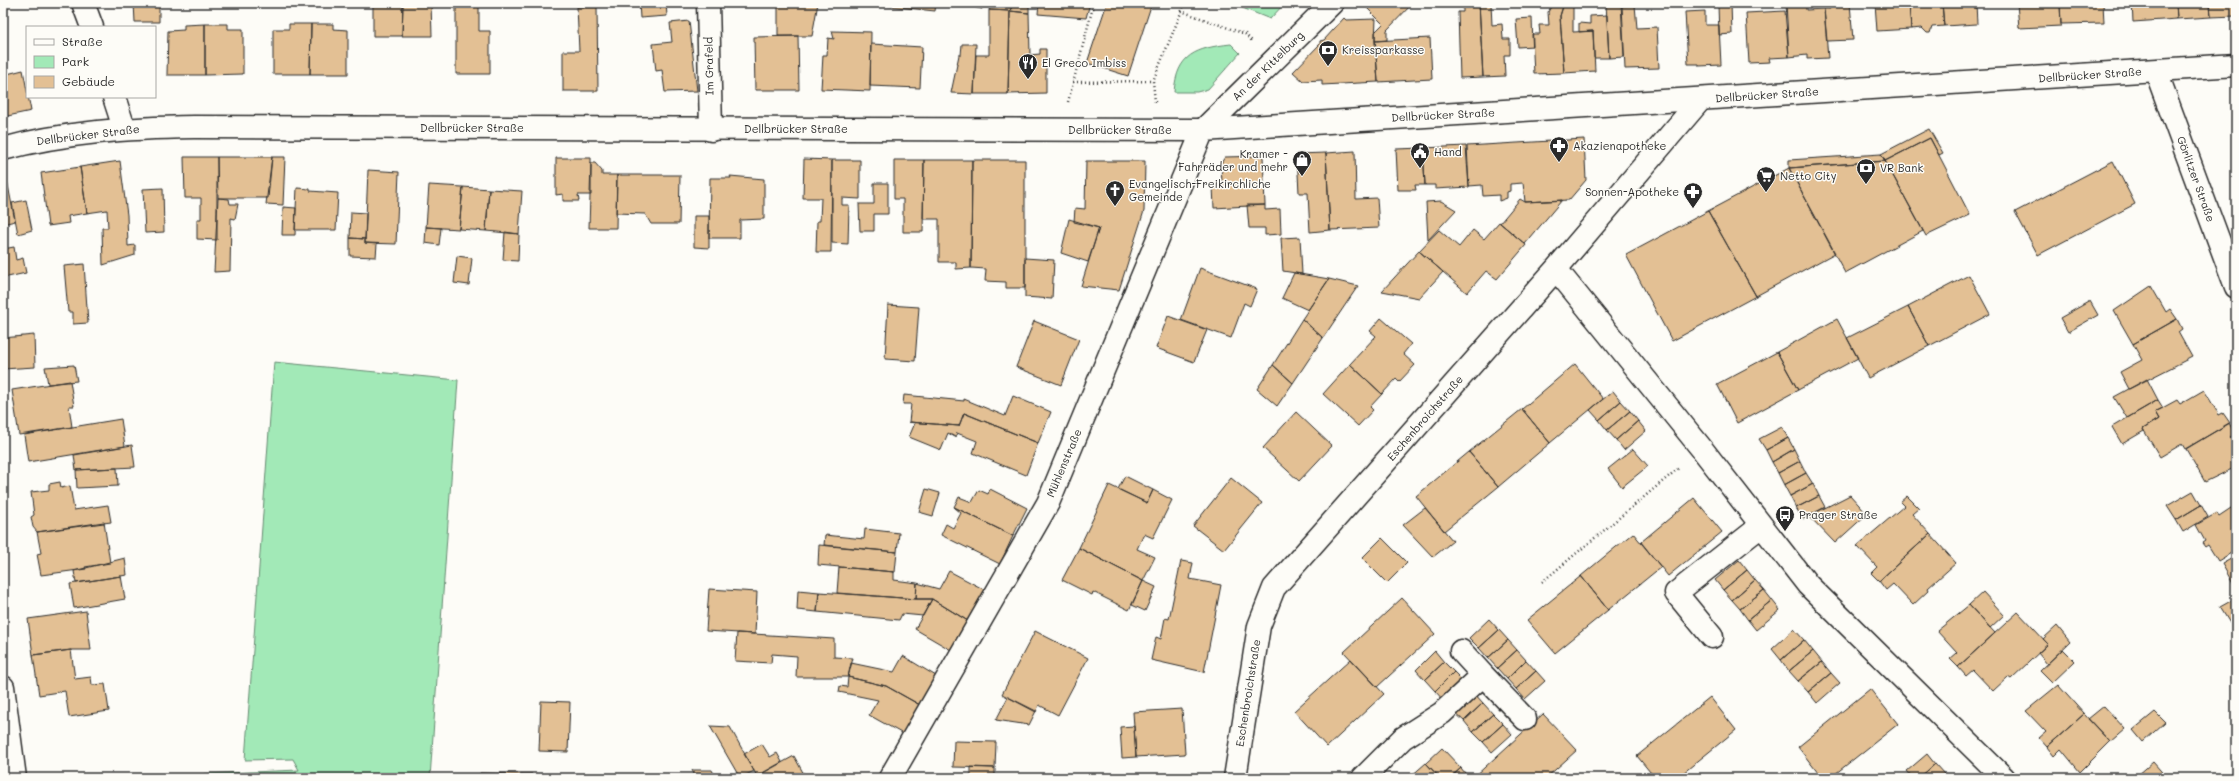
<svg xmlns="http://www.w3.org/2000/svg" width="2239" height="781" font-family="Mali,sans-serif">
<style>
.green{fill:#a2e9b7;stroke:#668a71}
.building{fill:#e3c094;stroke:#2b2b2b}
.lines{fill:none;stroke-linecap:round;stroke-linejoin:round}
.minor-casing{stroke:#2b2b2b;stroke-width:25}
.major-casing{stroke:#2b2b2b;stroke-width:25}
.path{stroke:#2b2b2b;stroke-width:2.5;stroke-dasharray:1 3;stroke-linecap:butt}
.minor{stroke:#fdfcf7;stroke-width:22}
.major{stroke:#fdfcf7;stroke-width:22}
.labels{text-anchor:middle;stroke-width:3;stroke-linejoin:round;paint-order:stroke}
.poi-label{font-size:11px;fill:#2b2b2b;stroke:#fdfcf7;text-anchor:start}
.street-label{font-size:11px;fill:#2b2b2b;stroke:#fdfcf7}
</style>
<rect width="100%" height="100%" fill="#fdfcf7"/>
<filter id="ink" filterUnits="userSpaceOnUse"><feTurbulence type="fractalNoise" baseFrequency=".025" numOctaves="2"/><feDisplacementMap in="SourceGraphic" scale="8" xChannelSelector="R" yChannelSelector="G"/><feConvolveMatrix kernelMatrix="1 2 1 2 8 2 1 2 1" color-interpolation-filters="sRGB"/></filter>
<g filter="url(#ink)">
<path class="green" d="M1230 3H1285L1270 19Z
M1231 44 1240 53 1208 89 1197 92H1174C1177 54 1196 48 1231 44Z
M274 362 458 380 430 778H206L205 774 299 770 293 759 245 760Z"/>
<path class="building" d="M134 3H159V22H135Z
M373 3H403L402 36H373Z
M403 3H431L432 36H402Z
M639 3H666L667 16 640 18Z
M778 3H818L812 36H778Z
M860 3H878V5Z
M878 3H936L935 11 878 5Z
M954 3H983L982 9Z
M991 3H1013L1010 11 989 10Z
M1013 3H1029V13L1010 11Z
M1039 3H1090L1086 18 1038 14Z
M1107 3H1152L1128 76 1087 63Z
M1362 3H1413L1387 30V40L1375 41V32L1383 24Z
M1463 3H1479L1483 77 1460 78 1458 12H1463Z
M1479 3H1496L1491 4 1492 25 1502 24 1503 39H1510V55H1504L1505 76 1483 77Z
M1553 3H1564L1560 16 1564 73 1534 74 1532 34H1540L1539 25H1549L1548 12Z
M1564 3H1573V32L1593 31 1595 71 1564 73 1560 16Z
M1606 3H1621L1624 57 1609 58Z
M1786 3H1806V10L1824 9 1828 58 1807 59V55L1789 57Z
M1830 3H1850L1853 40 1827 41 1824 9H1830Z
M1875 3H1909L1911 29 1877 31Z
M1909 3H1942L1944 26 1932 27 1930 33H1927L1922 28 1911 29Z
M1942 3H1976L1977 24 1944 26Z
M2017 3H2060L2061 26 2019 28Z
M2060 3H2103L2104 23 2061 24Z
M2132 3H2176L2177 19 2133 22Z
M2176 3H2210L2211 17 2177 19Z
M2210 3H2236V16L2211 17Z
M456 4H479V31H490V74H456Z
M1731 4 1732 34 1719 35 1718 5Z
M1635 5 1637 28 1657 27 1659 68 1625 69 1622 6Z
M577 7H597L598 91H563V51H579Z
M989 10 1010 11 1008 94H974L976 55H989Z
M1010 11 1029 13 1030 55 1040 54V49H1046V93L1008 94Z
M1705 11V25H1719L1721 65 1699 66V64H1688L1685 12Z
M1785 11 1789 57 1769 58 1770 62 1749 63 1746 13Z
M1607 15 1609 58H1594L1593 31 1579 32V23L1590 24V16Z
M1344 18 1346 20 1376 19 1375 40 1378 82 1322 85V80L1303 81 1293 72 1320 44V41L1324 40Z
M1532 18 1533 46 1518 47 1516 19Z
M689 21 697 91 665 92 662 70 656 71 653 44 672 42 670 23Z
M205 24H228V29H243V74L205 75Z
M205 24V75H167L168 31 184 30V25Z
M289 24H311L310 74H273V29H289Z
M311 24H333V29L348 30V74H310Z
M832 31 871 32 870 91 821 89 823 55H827L828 38 834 39Z
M798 36 799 90H755L754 37Z
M1430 38 1432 79 1378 82 1375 41Z
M871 44 922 47 920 88 870 86Z
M962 44H976L974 94 951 93 959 55H961Z
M23 70 31 111 3 117V75Z
M1929 129 1943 153 1939 155 1930 138 1885 161 1881 154Z
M1930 138 1970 215 1926 236 1885 161Z
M1584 139 1586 180 1569 200 1525 202 1523 183 1510 184V191L1507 192V198L1499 201V195L1483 196 1482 185 1469 186 1467 146Z
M1466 146 1469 187 1435 189V185H1425L1423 148Z
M1423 148 1425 185H1415L1416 190H1398L1396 149Z
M1355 151 1356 199 1377 198 1379 228 1330 230 1326 153Z
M1326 153 1330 230 1310 232 1308 193H1299L1297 154Z
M1881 154 1885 161 1789 168V160Z
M1263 156 1265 205 1214 208 1213 186 1222 185 1221 163 1225 157Z
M184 157H217V240L197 239V219H201V198H185Z
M217 157H272L268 198H218Z
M272 157H285L283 205 266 204Z
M556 158H591V195H578L579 201H563V194L556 195Z
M804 159 832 160 831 252H816L817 221H820L821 198H803Z
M832 160H860V199L842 198V205H849L848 244 832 243Z
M894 160H924L923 232H903V199H894Z
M924 160H972L971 268 956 269V262H939V219H923Z
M972 160H1025V288H1006V282L985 281 986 269 971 268Z
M120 161 127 215 128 246 135 245V255L103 265 102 228H108L107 210 87 213 80 167Z
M1086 161H1145L1144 211 1119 290 1081 286 1099 228 1074 222 1075 208 1085 209Z
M1885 161 1923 231 1845 273 1789 168Z
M2113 161 2135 204 2038 255 2015 212Z
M591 163H595L602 171V175H617L616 228H589Z
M80 167 87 213 68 216 69 223 48 226 41 173Z
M1789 168 1835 253 1756 296 1708 211Z
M368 170 399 172 396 244 365 243Z
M617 175H680L679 224H651L645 214 616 213Z
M730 176 764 179V219L740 220V238H709L710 178H731Z
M3 180H7L15 221 3 224Z
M874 183H888V214H874V231H860L859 204H874Z
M429 185 463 187 459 229 426 227Z
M463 187 489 189 486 231 459 229Z
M163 188 164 232 145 233 143 189Z
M297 188 310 189V191L338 193 336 230H295Z
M489 189 522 191 519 234 486 231Z
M218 198 229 199 230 204H238L235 219 231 218 230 271 214 272Z
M1520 199 1525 202 1562 200 1525 244 1500 223Z
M26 200 32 230 18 234 12 203Z
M1441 201 1456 210 1428 240 1426 202Z
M1247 205H1265V210L1280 209 1281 234 1265 235V228H1249Z
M283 207 296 208 295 235H282Z
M1708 211 1756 296 1672 341 1626 255Z
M351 212 366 213 365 239 350 238Z
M694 216H709V248L694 247Z
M1069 219 1099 228 1088 262 1061 253Z
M1499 222 1526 245 1497 279 1486 271 1467 293 1419 251 1439 230 1459 247 1473 230 1484 239Z
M426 227 441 228 439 245 425 243Z
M505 232 519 234 518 261 503 260Z
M1300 237 1302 274 1283 271 1281 238Z
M350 238 365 239V243L377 244 376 257 350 256Z
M14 247 16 260 23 258 26 273 3 278V249Z
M1419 251 1443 272 1419 298 1382 291Z
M457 256 472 258 469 285 454 283Z
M1025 258 1054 260 1052 299 1025 297Z
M84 264 88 323 73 324V312H68L64 266Z
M1200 268 1257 289 1250 306 1244 303 1231 338 1181 320Z
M1294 273 1329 279 1308 310 1282 298Z
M1969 275 1990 314 1929 346 1908 307Z
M1329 279 1358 286 1323 338 1302 319Z
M2151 286 2166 312 2170 309 2177 319 2133 344 2114 311Z
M2090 301 2098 315 2068 332 2060 318Z
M888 305 919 307 915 361 885 359Z
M1908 307 1929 346 1868 378 1847 338Z
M1168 316 1207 330 1194 362 1156 348Z
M1381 318 1411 344 1403 354 1415 365 1399 382 1396 379 1382 394 1350 364 1376 336 1370 331Z
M1302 319 1323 338 1293 383 1273 365Z
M1837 319 1858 358 1798 390 1777 352Z
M2177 319 2182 329 2178 332 2192 357 2129 389 2120 372 2142 360 2133 344Z
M1034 321 1079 339 1061 385 1016 367Z
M34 335 35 367 3 369V338Z
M1777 352 1798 390 1737 423 1717 384Z
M1350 364 1382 394 1370 407 1373 410 1358 426 1323 394Z
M1575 364 1603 399 1550 443 1522 409Z
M74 365 77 381 48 384 45 367Z
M1273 365 1293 383 1277 406 1257 389Z
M2147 379 2158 400 2127 418 2114 397Z
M70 381 74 406H69L72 427 19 435 12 390Z
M2204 390 2219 415 2223 413 2230 423 2185 449 2182 444 2160 457 2143 429 2159 419 2155 412 2177 400 2180 404Z
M1613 391 1621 401 1599 420 1590 410Z
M904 395 964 401V399L1005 416 1013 396 1051 412 1038 443 964 413 959 426 909 422 911 404H903Z
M2158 400 2163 408 2155 412 2159 419 2143 429 2144 431 2122 444 2112 427Z
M1621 401 1630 411 1607 430 1599 420Z
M1522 409 1550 443 1498 487 1469 452Z
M1630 411 1638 421 1616 440 1607 430Z
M1296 412 1332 446 1299 481 1263 448Z
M964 413 1038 443 1026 475 973 453 977 441 957 433 955 437 948 433 941 450 909 437 915 423 909 422 959 426Z
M121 419 125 446 28 462 24 435Z
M1638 421 1646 431 1624 450 1616 440Z
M2229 423 2235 434 2230 437 2236 446V467L2205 482 2186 449Z
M1782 427 1788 438 1766 450 1759 439Z
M1788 438 1794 449 1772 462 1766 450Z
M132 445 135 467 76 470 74 455Z
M1633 449 1648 466 1622 487 1608 469Z
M1794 449 1800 461 1778 473 1772 462Z
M1469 452 1498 487 1444 531 1416 496Z
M1800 461 1806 473 1784 485 1778 473Z
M117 468 118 486 77 488 76 470Z
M1806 473 1813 484 1790 496 1784 485Z
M1125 476 1153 490 1147 503 1118 489Z
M1231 478 1262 503 1224 550 1193 526Z
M60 482 61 488 70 486 74 510 108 505 111 522 37 532 33 527 31 517 34 515 31 492 49 490V484Z
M1813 484 1819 496 1796 508 1790 496Z
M1109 485 1147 503 1153 490 1172 500 1153 538 1144 534 1137 549 1155 557 1143 581 1079 548Z
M926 489 940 493 933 516 919 512Z
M990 489 1027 508 1013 536 954 507 959 497 972 502 979 490 988 494Z
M2193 491 2201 505 2176 520 2167 506Z
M1850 495 1867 514 1835 543 1809 516Z
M1819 496 1825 507 1803 519 1796 508Z
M1907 496 1919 508 1912 514 1930 534 1879 581 1871 573 1877 567 1857 546 1904 506 1900 502Z
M1694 498 1722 532 1668 576 1641 542Z
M2236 503V550L2218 561 2208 545 2205 547 2202 543 2205 541 2196 525 2217 513 2219 516 2234 506 2233 504Z
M2201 505 2208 517 2183 532 2176 520Z
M954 507 1013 536 1000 564 941 535 946 524 953 528 961 513Z
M1425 508 1453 541 1433 557 1403 525Z
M104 522 110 563 85 567 86 569 41 575 37 554 41 553 37 532Z
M865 529 899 533 897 552 824 545 825 535 864 539Z
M1633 533 1661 567 1608 610 1581 576Z
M1930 534 1956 563 1928 588 1929 590 1913 605 1893 584 1886 590 1879 581Z
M1382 538 1407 563 1387 583 1362 558Z
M819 545 897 552 895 572 818 565Z
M1079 548 1143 581 1129 610 1093 592 1092 595 1062 580Z
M2236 556V589L2222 564Z
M125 558 127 575 76 583 74 571Z
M1739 560 1747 570 1723 590 1715 580Z
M1181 561 1193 563 1190 579 1221 585 1204 672 1151 660 1156 637 1161 639 1165 618 1169 619Z
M839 567 894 572V580L917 583 916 599 837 593Z
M1747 570 1755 580 1732 600 1723 590Z
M949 571 985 590 968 621 932 599H916L917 583 939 589Z
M121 576 125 599 74 608 70 584Z
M1581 576 1608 610 1555 653 1527 620Z
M1755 580 1764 590 1740 609 1732 600Z
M1143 581 1156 587 1145 611 1132 605Z
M709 589 757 592 755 634 706 631Z
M798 590 819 592 817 612 797 610Z
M1764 590 1772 600 1748 620 1740 609Z
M819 592 916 599H932L923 616 902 614 899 620 817 612Z
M1983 592 2004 615 1990 628 1969 605Z
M1402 598 1435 634 1377 687 1344 652Z
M2236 598V633L2220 607Z
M932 599 968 621 951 650 915 629Z
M1772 600 1780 610 1756 630 1748 620Z
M1969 605 1995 633 1958 667 1950 659 1957 653 1937 631Z
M86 611 91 650H71L33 655 28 619Z
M2018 612 2048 644 2011 679 2008 677 1993 691 1973 670 1966 676 1958 667Z
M1489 619 1499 630 1479 648 1469 638Z
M2057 626 2070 642 2047 664 2038 653 2048 644 2043 639Z
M1794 629 1804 640 1781 660 1772 649Z
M1499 630 1508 640 1488 658 1479 648Z
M1035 631 1088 658 1058 715 1039 705 1036 712 1002 694Z
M737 633 834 639V657L853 658 848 677H796L797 656 772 654 771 663 735 661Z
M1508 640 1517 650 1497 668 1488 658Z
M1804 640 1813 651 1789 671 1781 660Z
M2063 649 2075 661 2052 683 2040 671Z
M71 650 75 679 91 677 92 685 105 684 109 711 69 717 65 691 39 695 33 655Z
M1517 650 1526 660 1507 679 1497 668Z
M1435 651 1444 662 1425 680 1416 670Z
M1813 651 1822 662 1798 681 1789 671Z
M903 656 936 676 920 705 886 686 848 677 851 663 894 672Z
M1351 659 1384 694 1327 747 1294 711Z
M1526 660 1536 671 1516 689 1507 679Z
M1444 662 1454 672 1435 691 1425 680Z
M1822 662 1831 673 1808 692 1798 681Z
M1536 671 1545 681 1525 699 1516 689Z
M1454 672 1464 682 1444 701 1435 691Z
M1831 673 1840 683 1817 703 1808 692Z
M848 677 886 686 920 705 903 734 869 715 878 700 839 692 840 686 847 687Z
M2058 685 2084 714 2047 747 2039 738 2046 732 2026 711Z
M1870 689 1898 724 1830 778H1822L1798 747Z
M1474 693 1483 703 1464 721 1454 712Z
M1008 697 1036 711 1029 725 996 720Z
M1710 697 1736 730 1677 778H1655L1637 756Z
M541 701 570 702 568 752 539 751Z
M1483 703 1493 714 1473 732 1464 721Z
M2104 706 2125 729 2110 742 2088 719Z
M1182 709 1185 754 1136 757 1133 712Z
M2155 712 2165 722 2143 742 2133 730Z
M1493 714 1503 724 1483 742 1473 732Z
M1543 714 1577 750 1546 778H1473Z
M2084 714 2110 742 2080 772 2061 749 2054 756 2047 747Z
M1503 724 1512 734 1492 752 1483 742Z
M710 726 730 727 754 771 740 778Z
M1134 726 1136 757 1122 758 1120 727Z
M954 741 996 742 995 768 953 767Z
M762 744 770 757 777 753 782 762 757 776 744 754Z
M1442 748 1461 768 1450 778H1440L1426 763Z
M1927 754 1935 764 1919 778H1913L1907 771Z
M794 756 806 778H756V777Z
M2153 762 2167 778H2141L2138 775Z
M1426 763 1440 778H1411L1410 777Z
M1935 764 1944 774 1939 778H1919Z
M971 767 995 768V778L971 777Z
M1461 768 1469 778H1450Z
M692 770H712L716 778H696Z
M480 773 522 774V778H480Z
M522 774H532L531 778H522Z
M1944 774 1948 778H1939Z"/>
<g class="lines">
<defs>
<path id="minor" d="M83 3 92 27
M708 3 711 130
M2156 71 2236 287
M114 97 124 128
M1556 269 1702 449 1808 585 2004 778
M1712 637 1676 593 1761 526
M1461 651 1483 675
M3 687 15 778
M890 778 1048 503 1203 130 1332 3
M1235 778 1259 626 1274 588 1556 269 1701 99
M1363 778 1403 738 1442 713 1483 675 1525 719"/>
<path id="major" d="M3 149C65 132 130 128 194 127L1203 130 2236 65"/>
</defs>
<use href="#minor" class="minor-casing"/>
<use href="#major" class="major-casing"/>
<path class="path" d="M1181 11 1245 34 1252 41
M1073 82 1153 81
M1068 102 1094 3
M1155 102 1153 81 1185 3
M1542 582 1680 467"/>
<use href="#minor" class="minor"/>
<use href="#major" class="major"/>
</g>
</g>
<defs>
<symbol id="bank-pin" viewBox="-11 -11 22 30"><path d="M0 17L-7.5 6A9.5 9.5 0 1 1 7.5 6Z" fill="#2b2b2b" stroke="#fdfcf7"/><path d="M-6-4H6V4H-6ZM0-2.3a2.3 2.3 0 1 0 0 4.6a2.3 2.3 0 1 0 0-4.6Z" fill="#fff"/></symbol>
<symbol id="restaurant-pin" viewBox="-11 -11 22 30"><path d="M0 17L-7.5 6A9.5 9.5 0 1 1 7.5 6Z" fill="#2b2b2b" stroke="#fdfcf7"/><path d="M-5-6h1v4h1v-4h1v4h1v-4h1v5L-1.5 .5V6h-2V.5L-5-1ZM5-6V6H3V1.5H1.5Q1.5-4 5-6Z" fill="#fff"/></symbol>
<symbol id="pharmacy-pin" viewBox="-11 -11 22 30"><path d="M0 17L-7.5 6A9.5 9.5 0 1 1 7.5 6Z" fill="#2b2b2b" stroke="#fdfcf7"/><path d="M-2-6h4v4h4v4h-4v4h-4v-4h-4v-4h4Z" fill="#fff"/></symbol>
<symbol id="civic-pin" viewBox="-11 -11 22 30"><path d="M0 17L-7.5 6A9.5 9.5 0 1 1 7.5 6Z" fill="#2b2b2b" stroke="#fdfcf7"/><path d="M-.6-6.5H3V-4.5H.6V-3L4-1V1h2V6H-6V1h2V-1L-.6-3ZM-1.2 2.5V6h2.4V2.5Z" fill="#fff"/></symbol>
<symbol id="shop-pin" viewBox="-11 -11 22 30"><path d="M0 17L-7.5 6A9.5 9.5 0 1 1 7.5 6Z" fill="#2b2b2b" stroke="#fdfcf7"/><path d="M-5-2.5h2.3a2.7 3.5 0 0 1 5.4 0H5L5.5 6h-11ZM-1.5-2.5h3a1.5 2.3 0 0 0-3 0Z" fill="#fff"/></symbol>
<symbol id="supermarket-pin" viewBox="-11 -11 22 30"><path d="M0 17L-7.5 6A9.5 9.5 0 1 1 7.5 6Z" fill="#2b2b2b" stroke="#fdfcf7"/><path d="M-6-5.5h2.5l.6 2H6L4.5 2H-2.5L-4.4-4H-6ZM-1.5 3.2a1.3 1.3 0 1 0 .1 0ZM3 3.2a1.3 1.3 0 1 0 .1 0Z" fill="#fff"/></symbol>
<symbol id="church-pin" viewBox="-11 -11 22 30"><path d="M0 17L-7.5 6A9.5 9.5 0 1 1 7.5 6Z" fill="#2b2b2b" stroke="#fdfcf7"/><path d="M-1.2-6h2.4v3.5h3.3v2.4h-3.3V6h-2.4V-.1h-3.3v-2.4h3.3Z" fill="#fff"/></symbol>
<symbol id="bus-pin" viewBox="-11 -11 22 30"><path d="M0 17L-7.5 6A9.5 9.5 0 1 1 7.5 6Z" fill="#2b2b2b" stroke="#fdfcf7"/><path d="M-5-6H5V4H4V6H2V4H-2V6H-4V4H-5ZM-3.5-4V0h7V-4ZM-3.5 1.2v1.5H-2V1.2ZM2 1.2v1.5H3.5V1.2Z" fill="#fff"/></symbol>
</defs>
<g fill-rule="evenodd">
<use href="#bank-pin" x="1317" y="39" width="22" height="30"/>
<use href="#restaurant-pin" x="1017" y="52" width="22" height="30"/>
<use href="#pharmacy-pin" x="1548" y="135" width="22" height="30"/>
<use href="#civic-pin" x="1409" y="141" width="22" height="30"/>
<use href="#shop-pin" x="1291" y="149" width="22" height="30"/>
<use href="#bank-pin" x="1855" y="157" width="22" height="30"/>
<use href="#supermarket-pin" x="1755" y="165" width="22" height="30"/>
<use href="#church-pin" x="1104" y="179" width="22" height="30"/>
<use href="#pharmacy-pin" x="1682" y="181" width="22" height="30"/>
<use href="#bus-pin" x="1774" y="504" width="22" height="30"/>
</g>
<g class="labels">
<g class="poi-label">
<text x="1342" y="54">Kreissparkasse</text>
<text x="1042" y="67">El Greco Imbiss</text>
<text x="1573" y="150">Akazienapotheke</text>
<text x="1434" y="156">Hand</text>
<text x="1288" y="158" text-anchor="end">Kramer -<tspan x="1288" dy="13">Fahrräder und mehr</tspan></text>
<text x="1880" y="172">VR Bank</text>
<text x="1780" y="180">Netto City</text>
<text x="1129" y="188">Evangelisch-Freikirchliche<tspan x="1129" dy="13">Gemeinde</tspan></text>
<text x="1679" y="196" text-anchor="end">Sonnen-Apotheke</text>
<text x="1799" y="519">Prager Straße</text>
</g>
<g class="street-label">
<text transform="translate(709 66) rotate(-91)" y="4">Im Grafeld</text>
<text transform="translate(1268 66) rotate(-44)" y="4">An der Kittelburg</text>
<text transform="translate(2090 75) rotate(-4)" y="4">Dellbrücker Straße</text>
<text transform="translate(1767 95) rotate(-4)" y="4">Dellbrücker Straße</text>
<text transform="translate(1443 115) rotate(-3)" y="4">Dellbrücker Straße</text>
<text x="472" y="132">Dellbrücker Straße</text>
<text x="796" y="133">Dellbrücker Straße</text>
<text x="1120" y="134">Dellbrücker Straße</text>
<text transform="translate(88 135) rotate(-7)" y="4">Dellbrücker Straße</text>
<text transform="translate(2196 179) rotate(70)" y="4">Görlitzer Straße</text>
<text transform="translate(1425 418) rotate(-49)" y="4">Eschenbroichstraße</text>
<text transform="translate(1064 463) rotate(-67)" y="4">Mühlenstraße</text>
<text transform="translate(1248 693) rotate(-81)" y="4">Eschenbroichstraße</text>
</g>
</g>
<rect width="2239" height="781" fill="none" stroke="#fdfcf7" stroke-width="16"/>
<rect x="8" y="8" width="2223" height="765" fill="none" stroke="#2b2b2b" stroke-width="1.5" filter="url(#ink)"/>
<rect x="26" y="26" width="130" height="72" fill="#fdfcf7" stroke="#a9a8a5"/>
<rect x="34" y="39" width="20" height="6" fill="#fdfcf7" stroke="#a9a8a5"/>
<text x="62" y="46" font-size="12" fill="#2b2b2b">Straße</text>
<rect x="34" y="56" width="20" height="12" fill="#a2e9b7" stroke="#a9a8a5"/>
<text x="62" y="66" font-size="12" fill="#2b2b2b">Park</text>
<rect x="34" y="76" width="20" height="12" fill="#e3c094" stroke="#a9a8a5"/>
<text x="62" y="86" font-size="12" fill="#2b2b2b">Gebäude</text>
</svg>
